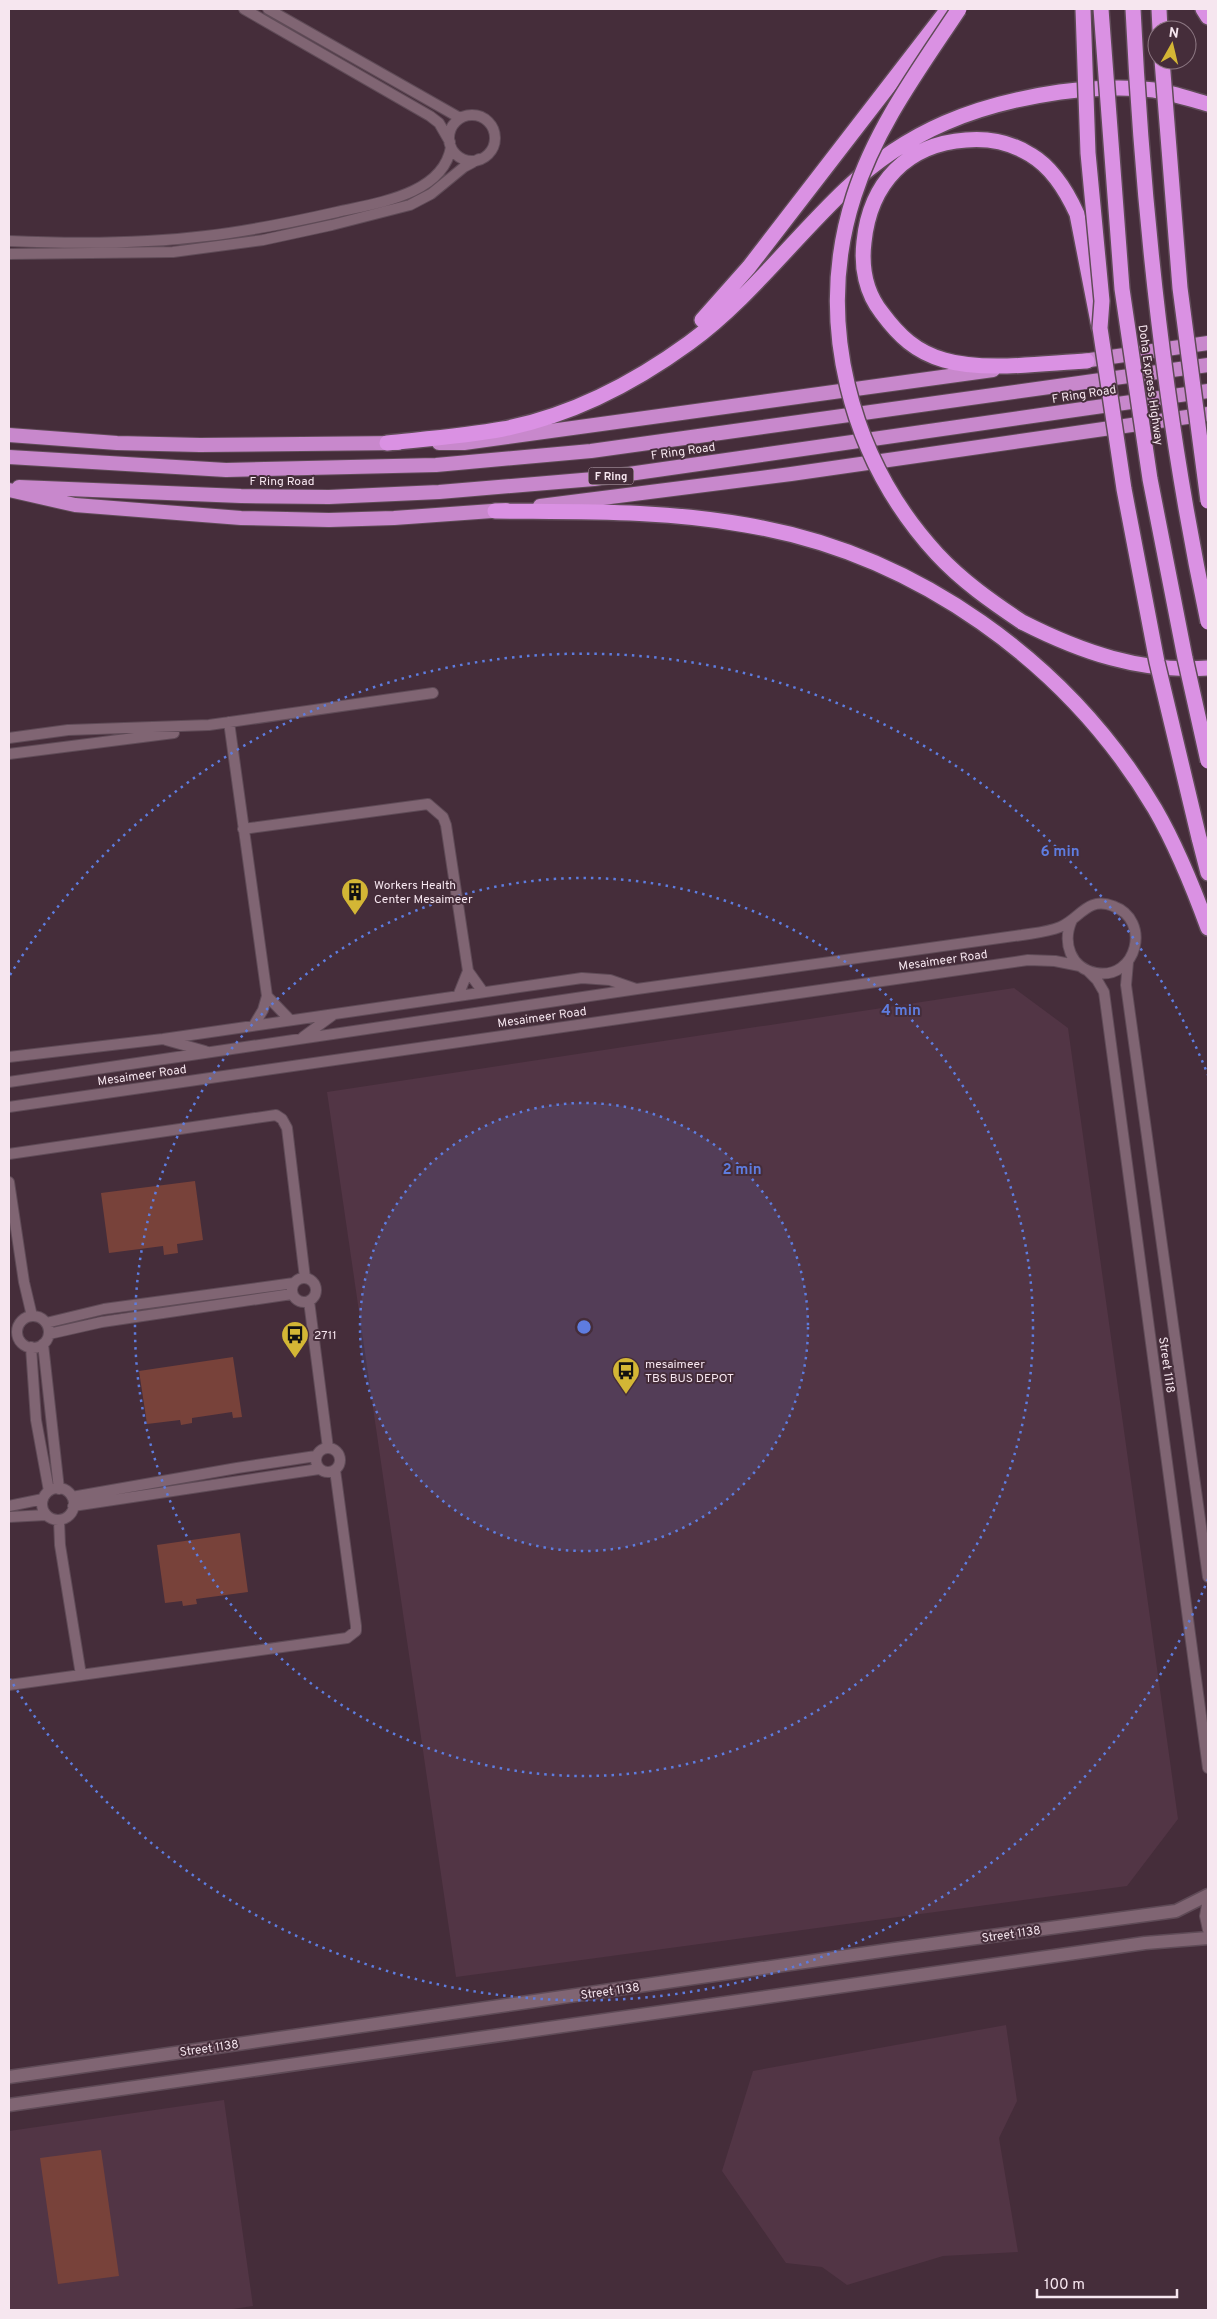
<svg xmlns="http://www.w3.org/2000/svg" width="1217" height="2319" font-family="Overpass,sans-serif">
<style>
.built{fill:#523545}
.green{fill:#78423a}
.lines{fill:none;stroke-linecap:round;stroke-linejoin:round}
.minor-casing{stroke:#5f4b57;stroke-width:12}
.tertiary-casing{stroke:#5f4b57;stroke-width:15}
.trunk-casing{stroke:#5f4b57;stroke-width:16}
.motorway-casing{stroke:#5f4b57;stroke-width:18}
.minor{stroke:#806573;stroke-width:10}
.tertiary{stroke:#806573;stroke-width:12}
.trunk{stroke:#c888cc;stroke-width:14}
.motorway{stroke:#da91e3;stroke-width:15}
.motorway-bridge-casing{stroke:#5f4b57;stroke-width:18;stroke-linecap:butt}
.motorway-bridge{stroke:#da91e3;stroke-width:15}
.ring{fill:none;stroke:#5e7cdf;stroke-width:2.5;stroke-dasharray:2.5 5}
.labels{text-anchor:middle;stroke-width:4;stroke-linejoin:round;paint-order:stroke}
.shield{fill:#452d3a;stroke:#c1aeb9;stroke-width:1}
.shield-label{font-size:11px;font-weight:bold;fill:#f6e6ef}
.street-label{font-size:12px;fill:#f6e6ef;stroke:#452d3a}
.poi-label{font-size:12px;fill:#f6e6ef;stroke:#452d3a;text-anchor:start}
.centre{fill:#5e7cdf;stroke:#452d3a;stroke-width:2.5}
.ring-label{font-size:15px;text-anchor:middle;font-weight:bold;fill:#5e7cdf;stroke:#452d3a;stroke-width:4;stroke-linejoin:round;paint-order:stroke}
</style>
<rect width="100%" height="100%" fill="#452d3a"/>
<path class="built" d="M1014 988 1068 1028 1178 1819 1127 1886 456 1977 327 1092Z
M1006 2025 1017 2101 999 2138 1018 2252 943 2256 847 2285 822 2267 786 2263 722 2171 753 2071Z
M224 2100 253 2306 226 2310H9V2131Z"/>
<path class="green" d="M195 1181 203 1240 177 1244 178 1253 164 1255 163 1246 109 1253 101 1193Z
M233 1357 242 1417 233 1418 232 1412 192 1418V1423L181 1425 180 1420 147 1424 139 1371Z
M240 1533 248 1592 196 1599 197 1604 183 1606 182 1601 165 1603 157 1545Z
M101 2150 119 2276 58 2284 40 2158Z"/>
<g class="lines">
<defs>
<path id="minor" d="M244 9 430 116 439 123 450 142
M268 9 460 118
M449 138a23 23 0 1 1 46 0a23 23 0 1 1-46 0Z
M9 241C74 244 141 244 206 236 250 231 293 222 337 212 376 203 443 195 451 147
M9 254 173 252 263 240 332 225 410 205 431 194 464 167 479 159
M229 722 267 996 263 1010 254 1025
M9 738 68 730 209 725 433 693
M9 754 174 733
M243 829 428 804 443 817 446 825 468 971 483 992
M1128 962 1126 985 1208 1577
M1088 971 1097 980 1104 992 1208 1768
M267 996 290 1020
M458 996 468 971
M303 1037 333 1015
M166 1040 205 1051
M9 1057 163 1039 582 978 610 980 636 989
M9 1082 637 989 1022 935C1034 933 1048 932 1060 927 1080 919 1087 896 1113 906 1152 920 1137 980 1096 973 1070 968 1062 942 1072 920
M9 1107 1028 960 1055 961 1080 966
M9 1154 276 1115 282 1119 287 1128 305 1278
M9 1182 24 1282 32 1316
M292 1290a12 12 0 1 1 24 0a12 12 0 1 1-24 0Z
M309 1301 328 1448
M17 1332a16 16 0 1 1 32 0a16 16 0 1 1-32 0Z
M46 1323 104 1309 294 1283
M49 1334 102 1322 292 1294
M43 1344 59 1489
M31 1347 36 1420 49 1491
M316 1460a12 12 0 1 1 24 0a12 12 0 1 1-24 0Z
M42 1504a16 16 0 1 1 32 0a16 16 0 1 1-32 0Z
M72 1497 237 1468 316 1456
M9 1506 43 1499
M73 1506 319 1469
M9 1517 46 1515
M59 1520 60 1545 81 1675
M9 1685 347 1638 356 1631V1626L335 1470
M1208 1899 1205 1916 1208 1930"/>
<path id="tertiary" d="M9 2077 895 1949 1176 1911 1208 1895
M9 2105 1145 1943 1208 1938"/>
<path id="trunk" d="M1076 362 1208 343
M9 435 117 443 200 445 398 443
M439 443H464L993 370
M9 457 226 470 436 465 591 451 1208 365
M19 487 241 496 329 497 439 492 594 479 1208 391
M9 490 75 505 241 518 329 520 394 518 506 510
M540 506 791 474 1208 414"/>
<path id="motorway" d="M1159 9 1160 30
M1203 9 1208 17
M702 320 749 267 948 9
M1087 361C1045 363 984 372 944 360 916 352 899 336 882 313 866 293 861 267 864 242 870 183 907 144 966 140 989 138 1012 143 1031 155 1053 168 1067 192 1077 214L1099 327
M387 443C425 439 465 436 503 429 570 416 634 383 689 343 748 300 793 239 846 189 908 130 977 104 1060 92 1091 88 1123 86 1154 90 1172 93 1190 99 1208 104
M495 511C579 512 663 510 746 525 915 553 1068 662 1155 809 1177 847 1193 887 1208 928
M1022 622C1081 652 1141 673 1208 668
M1199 838 1208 873"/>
</defs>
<use href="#minor" class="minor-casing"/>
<use href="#tertiary" class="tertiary-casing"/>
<use href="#trunk" class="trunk-casing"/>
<use href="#motorway" class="motorway-casing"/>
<use href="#minor" class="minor"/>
<use href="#tertiary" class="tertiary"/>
<use href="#trunk" class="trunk"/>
<use href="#motorway" class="motorway"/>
<defs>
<path id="motorway-bridge" d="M959 9C920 68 876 127 854 196 814 320 849 458 937 554 962 581 992 602 1022 622
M1083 9 1088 153 1102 301 1100 328 1124 489 1157 662 1199 838
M1101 9 1122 289 1150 479 1185 658 1208 761
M1133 9C1143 214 1165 421 1208 622
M1162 60 1180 288 1208 501"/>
</defs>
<use href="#motorway-bridge" class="motorway-bridge-casing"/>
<use href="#motorway-bridge" class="motorway-bridge"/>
</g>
<circle cx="584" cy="1327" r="224" fill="#5e7cdf" fill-opacity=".12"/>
<g class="ring">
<circle cx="584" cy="1327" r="224"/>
<circle cx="584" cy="1327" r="449"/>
<path d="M1208 1579A673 673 0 0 1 10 1679M10 975A673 673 0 0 1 1208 1075"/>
</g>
<defs>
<symbol id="building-pin" viewBox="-11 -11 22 30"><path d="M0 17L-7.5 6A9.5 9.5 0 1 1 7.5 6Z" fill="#d3b635" stroke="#452d3a"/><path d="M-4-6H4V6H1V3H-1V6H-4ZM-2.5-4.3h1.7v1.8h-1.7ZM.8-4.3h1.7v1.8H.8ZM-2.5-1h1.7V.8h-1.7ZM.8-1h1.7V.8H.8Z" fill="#111"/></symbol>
<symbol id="bus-pin" viewBox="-11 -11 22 30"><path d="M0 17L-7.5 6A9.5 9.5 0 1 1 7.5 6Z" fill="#d3b635" stroke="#452d3a"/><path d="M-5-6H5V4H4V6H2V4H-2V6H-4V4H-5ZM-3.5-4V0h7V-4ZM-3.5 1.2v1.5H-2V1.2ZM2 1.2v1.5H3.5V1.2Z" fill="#111"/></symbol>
</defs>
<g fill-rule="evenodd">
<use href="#building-pin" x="339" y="876" width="32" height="43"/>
<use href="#bus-pin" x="279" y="1319" width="32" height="43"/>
<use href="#bus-pin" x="610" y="1355" width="32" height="43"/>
</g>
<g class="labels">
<rect class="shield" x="588.5" y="467.5" width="45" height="17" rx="4"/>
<g class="shield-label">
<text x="611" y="480">F Ring</text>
</g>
<g class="street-label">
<text transform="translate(1151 385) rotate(82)" y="4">Doha Express Highway</text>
<text transform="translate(1084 394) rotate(-9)" y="4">F Ring Road</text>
<text transform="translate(683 451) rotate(-8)" y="4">F Ring Road</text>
<text x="282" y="485">F Ring Road</text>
<text transform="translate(943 960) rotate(-8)" y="4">Mesaimeer Road</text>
<text transform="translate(542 1017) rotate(-8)" y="4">Mesaimeer Road</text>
<text transform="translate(142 1075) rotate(-8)" y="4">Mesaimeer Road</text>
<text transform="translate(1167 1365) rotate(82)" y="4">Street 1118</text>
<text transform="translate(1011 1934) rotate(-8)" y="4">Street 1138</text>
<text transform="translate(610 1991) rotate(-8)" y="4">Street 1138</text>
<text transform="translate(209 2048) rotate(-8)" y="4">Street 1138</text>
</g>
<g class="poi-label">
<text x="374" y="889">Workers Health<tspan x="374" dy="14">Center Mesaimeer</tspan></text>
<text x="314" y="1339">2711</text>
<text x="645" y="1368">mesaimeer<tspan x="645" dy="14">TBS BUS DEPOT</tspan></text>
</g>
</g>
<circle cx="584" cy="1327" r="8" class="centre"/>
<g class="ring-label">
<text x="1060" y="856">6 min</text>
<text x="901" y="1015">4 min</text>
<text x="742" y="1174">2 min</text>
</g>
<rect width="1217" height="2319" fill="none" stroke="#f6e6ef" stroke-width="20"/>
<g transform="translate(1172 45) rotate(8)"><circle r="24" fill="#452d3a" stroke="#8c7782"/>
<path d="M0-4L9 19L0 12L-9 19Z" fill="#d3b635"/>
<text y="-8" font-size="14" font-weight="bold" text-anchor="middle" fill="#f6e6ef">N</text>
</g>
<path d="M1037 2289v8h140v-8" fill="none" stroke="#f6e6ef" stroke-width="2.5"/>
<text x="1044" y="2289" font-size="15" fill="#f6e6ef" stroke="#452d3a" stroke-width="4" paint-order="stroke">100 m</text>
</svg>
